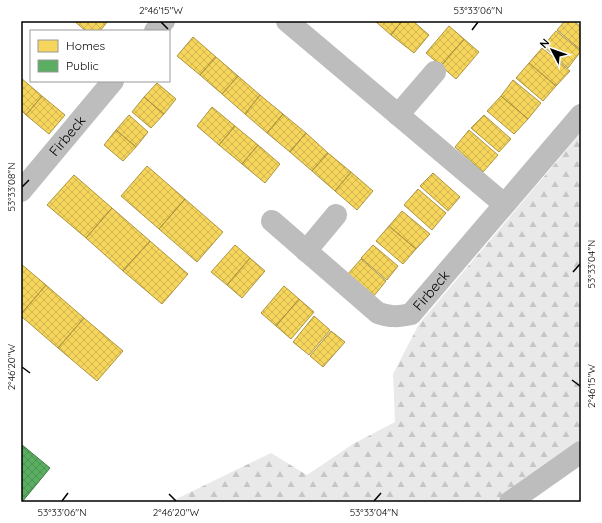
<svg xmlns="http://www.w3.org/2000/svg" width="602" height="523" font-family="Quicksand,sans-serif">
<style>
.forest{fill:url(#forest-firs)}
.homes{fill:url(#homes-cross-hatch);stroke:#ac9540}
.public{fill:url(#public-cross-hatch);stroke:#3f7a44}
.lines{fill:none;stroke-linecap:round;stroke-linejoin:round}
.minor{stroke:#bdbdbd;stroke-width:22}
.tertiary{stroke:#bdbdbd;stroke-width:22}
.ticks{fill:none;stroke:#000;stroke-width:1.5}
.labels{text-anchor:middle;stroke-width:4;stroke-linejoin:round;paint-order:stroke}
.street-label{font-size:14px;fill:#000;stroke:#fff}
.neatline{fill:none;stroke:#000;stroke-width:1.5}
.ticks-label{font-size:10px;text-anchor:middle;fill:#000}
</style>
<defs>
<pattern id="forest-firs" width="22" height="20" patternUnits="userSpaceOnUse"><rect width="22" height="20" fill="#e9e9e9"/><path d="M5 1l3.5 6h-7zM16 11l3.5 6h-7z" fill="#c6c6c6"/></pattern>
<pattern id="homes-cross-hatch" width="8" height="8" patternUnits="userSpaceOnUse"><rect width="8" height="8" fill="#f6d55c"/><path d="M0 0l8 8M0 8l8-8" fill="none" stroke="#d1b54e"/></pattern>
<pattern id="public-cross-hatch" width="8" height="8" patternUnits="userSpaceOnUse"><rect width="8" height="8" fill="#5aae61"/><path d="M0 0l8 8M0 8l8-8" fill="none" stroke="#4c9452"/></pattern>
</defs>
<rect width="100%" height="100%" fill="#fff"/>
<path class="forest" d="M581 133V440L494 502H170L271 453 307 475 353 444 395 422 393 374 419 324Z"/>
<path class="homes" d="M74 21H108L100 31H86Z
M375 21H402L391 35Z
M402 21H413L429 35 414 53 391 35Z
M565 21H574L581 27V50L557 30Z
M449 26 464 39 441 66 426 53Z
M556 31 581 51 568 68 543 46Z
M193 37 216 57 200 75 177 56Z
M464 39 479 52 456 79 441 66Z
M542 48 570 71 556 86 529 63Z
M216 57 238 76 222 94 200 75Z
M529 63 556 86 543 101 516 78Z
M238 76 260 95 245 114 222 94Z
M21 78 42 96 26 115 21 110Z
M513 80 541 103 528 119 501 96Z
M157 83 176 99 164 114 144 97Z
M260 95 283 114 267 133 245 114Z
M42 96 65 115 49 134 26 115Z
M501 96 528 119 514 134 487 111Z
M144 97 164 114 151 128 132 112Z
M212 107 235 126 219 145 197 126Z
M283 114 306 133 290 152 267 133Z
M129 115 148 132 136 147 116 130Z
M484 115 511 139 499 152 471 128Z
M235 126 258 145 242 164 219 145Z
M116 130 136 147 123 161 104 145Z
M469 130 498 155 483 172 455 147Z
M306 133 328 153 312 171 290 152Z
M258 145 280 164 265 183 242 164Z
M328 153 351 172 335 191 312 171Z
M147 166 185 199 159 229 121 196Z
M351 172 373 191 357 210 335 191Z
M433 173 460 197 448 211 420 186Z
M74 175 112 208 86 238 47 205Z
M418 189 446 213 432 230 404 205Z
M185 199 223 232 197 262 159 229Z
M112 208 150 241 123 271 86 238Z
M402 211 430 234 416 249 389 226Z
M389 226 416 249 403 264 376 241Z
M150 241 188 274 162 304 123 271Z
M235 245 250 258 227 285 211 272Z
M373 245 398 266 387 280 361 258Z
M250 258 265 271 242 298 227 285Z
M361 259 386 281 373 297 347 275Z
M21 264 46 285 21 314Z
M46 285 84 318 58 348 21 316V314Z
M284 286 299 299 276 326 261 313Z
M299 299 314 312 291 339 276 326Z
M314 316 330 330 309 355 293 342Z
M84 318 123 351 97 381 58 348Z
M331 331 345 342 323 367 310 356Z"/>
<path class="public" d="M21 444 50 468 22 502H21Z"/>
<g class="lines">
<g class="minor">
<path d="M287 21 504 204"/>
<path d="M155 31 164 21"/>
<path d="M398 115 435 72"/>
<path id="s1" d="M21 191 113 81"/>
<path id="s2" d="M272 221 378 313C390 317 398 317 411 314L581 115"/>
<path d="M306 251 336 215"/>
</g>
<path class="tertiary" d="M510 502 581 452"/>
</g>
<path class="ticks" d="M161 22 168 29M472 30 478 22M22 187 29 180M573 272 580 264M22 367 30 373M572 380 580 386M169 494 176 501M62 501 68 493M374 501 381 493"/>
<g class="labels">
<g class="street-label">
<text dy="5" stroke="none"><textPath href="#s1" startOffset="72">Firbeck</textPath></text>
<text dy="5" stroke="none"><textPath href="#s2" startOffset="205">Firbeck</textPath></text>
</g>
</g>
<rect width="602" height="523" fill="none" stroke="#ffffff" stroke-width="44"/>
<rect x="30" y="30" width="140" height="52" fill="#ffffff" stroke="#999999"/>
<rect x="38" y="40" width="20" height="12" fill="#f6d55c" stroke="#999999"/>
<text x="66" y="50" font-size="12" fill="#000000">Homes</text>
<rect x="38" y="60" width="20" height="12" fill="#5aae61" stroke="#999999"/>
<text x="66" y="70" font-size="12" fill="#000000">Public</text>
<g transform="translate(552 50) rotate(311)" stroke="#ffffff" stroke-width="3" paint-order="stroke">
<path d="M0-3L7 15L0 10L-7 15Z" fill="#000000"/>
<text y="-6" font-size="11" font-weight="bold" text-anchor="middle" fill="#000000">N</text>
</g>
<rect x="22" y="22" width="558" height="479" class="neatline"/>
<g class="ticks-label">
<text x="161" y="14">2°46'15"W</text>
<text x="478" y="14">53°33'06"N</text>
<text transform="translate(11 187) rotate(-90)" y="4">53°33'08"N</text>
<text transform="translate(591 264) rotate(-90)" y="4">53°33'04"N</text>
<text transform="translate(11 367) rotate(-90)" y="4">2°46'20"W</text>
<text transform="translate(591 386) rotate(-90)" y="4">2°46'15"W</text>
<text x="62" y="516">53°33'06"N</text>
<text x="176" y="516">2°46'20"W</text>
<text x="374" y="516">53°33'04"N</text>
</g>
</svg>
